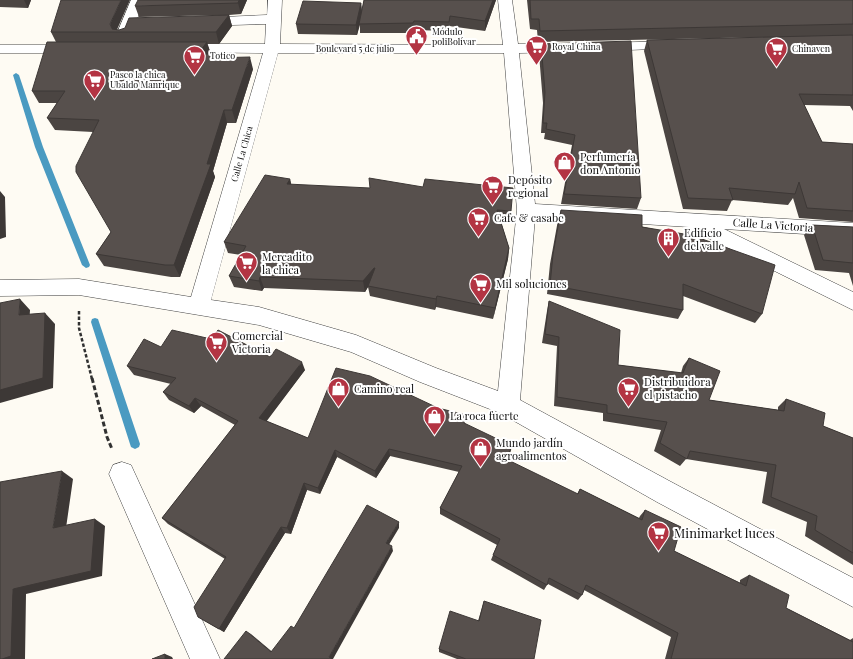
<svg xmlns="http://www.w3.org/2000/svg" width="853" height="659" font-family="'Playfair Display',serif">
<style>
.lines{fill:none;stroke-linecap:round;stroke-linejoin:round}
.stream{fill:#4a9ac1;fill-rule:evenodd}
.minor-casing{stroke:#424242;stroke-width:1}
.path-far1{stroke:#313131;stroke-width:2.5;stroke-dasharray:3.5 2;stroke-linecap:butt}
.path{stroke:#313131;stroke-width:3;stroke-dasharray:5 2.5;stroke-linecap:butt}
.minor{fill:#fff;fill-rule:evenodd}
.wall{fill:#4b4542}
.shaded-wall{fill:#3d3836}
.building{fill:#57504d;stroke:#3d3836}
.labels{text-anchor:middle;stroke-width:4;stroke-linejoin:round;paint-order:stroke}
.far-poi-label{font-size:9px;fill:#0f0f0f;stroke:#fff;text-anchor:start}
.far-street-label{font-size:9px;fill:#0f0f0f;stroke:#fff}
.poi-label{font-size:11px;fill:#0f0f0f;stroke:#fff;text-anchor:start}
.street-label{font-size:11px;fill:#0f0f0f;stroke:#fff}
.near-poi-label{font-size:13px;fill:#0f0f0f;stroke:#fff;text-anchor:start}
</style>
<rect width="100%" height="100%" fill="#fefbf3"/>
<g class="lines">
<path class="stream" d="M16 73 19 75 43 147 90 265 89 267 86 268 82 265 35 147 13 75Z
M95 318 98 319 99 322 140 444 139 447 135 449 131 447 130 444 91 322 92 319Z"/>
<defs>
<path id="minor" d="M131 0H145L126 45 124 48 119 49 114 48 112 45Z
M268 0H282L280 44 503 45 498 0H512L518 44H570L575 45 577 48 575 51 570 52 519 53 535 204 853 223V237L724 229 853 292V310L690 229 689 227 535 217 520 400 675 484 853 578V607L657 502 500 413 420 382 351 352 259 325 79 295 0 296V280L79 279 191 297 263 53 178 52 173 51 171 48 173 45 178 44H265L266 24 201 26 196 25 194 22 196 19 201 18 267 15ZM278 53H504L517 210 498 391 436 368 356 335 259 307 211 300Z
M676 41 681 42 683 45 681 48 602 51 597 50 595 47 597 44 602 43Z
M0 45H74L79 46 81 49 79 52 74 53H0Z
M122 462 131 465 220 659H190L109 474 113 465Z"/>
</defs>
<use href="#minor" class="minor-casing"/>
<path class="path-far1" d="M79 311V328L92 379"/>
<path class="path" d="M92 378 107 437 112 449"/>
<use href="#minor" class="minor"/>
</g>
<path class="wall" d="M0 0H31L28 8 0 7Z
M247 0 241 14 229 15 232 26 219 44H207L211 54H212L213 58 253 69 236 123H227L213 171 215 177 180 277H171L104 266 96 254 111 232 93 132 55 130 47 118 57 103H39L32 91 56 42 51 32 119 30 219 15 139 17 135 6Z
M364 0H496L485 31 449 26V31L414 30 413 33H360V25L357 35 298 34 296 24 361 3 362 11Z
M527 0H853V111L850 106 804 105 822 142 853 144V222L799 218 793 198 788 205 732 200 727 211 683 209 644 51 647 40 816 36 538 42 537 30 530 29Z
M541 44 641 198 637 209 561 204 572 145 544 139 545 133H541L543 103 539 54Z
M290 179 291 185 511 211 509 223 501 222 509 248 508 259 493 319 436 307 435 310 370 296 368 287 365 292 264 288 262 291 234 287 229 276 241 255 228 253 224 242Z
M561 210 702 239 762 314 755 323 683 296V310L678 319 547 294 550 264 558 220Z
M812 225 853 227V286L849 273 815 270 804 235Z
M549 301 618 365 681 373 683 366 689 358 709 400 778 410V407L786 399 823 426 853 438V565L805 536 807 522 762 503 767 472 686 459 680 466 654 451 661 430 603 421V413L554 406 557 346 542 343 547 311Z
M161 347 270 357 305 370 266 421 308 438 464 423 510 454 507 460 577 494 580 489 639 518 640 516 645 510 674 551 740 583V580L749 575 786 608 850 640 853 638V659H665L671 637 584 590 582 595 578 600 548 584 547 585 544 590 491 560 497 545 440 514V508L459 472 390 456 376 478 337 457 320 494 307 490 291 534 285 533 224 632 198 617 225 559 168 524 162 518 235 425 201 406 194 413 169 400 163 392 171 384 134 375 127 366Z
M484 601 534 659H457L439 652V649L478 621Z"/>
<path class="shaded-wall" d="M24 0H31L28 8Z
M121 0H130L116 32H113L110 24Z
M239 0H247L241 14 238 3Z
M493 0H496L485 31V21Z
M361 3 362 13 357 35 356 25Z
M229 15 232 26 219 44 216 32Z
M207 42 211 54H198Z
M250 57 253 69 236 123 232 110Z
M224 110 227 123 213 171 215 177 180 277 174 265Z
M290 179 293 191 287 184Z
M0 191 5 197 6 237 0 239Z
M509 248 508 259 493 319 495 308Z
M374 268 375 278 368 286V287L365 292 363 281Z
M260 277 264 288 262 291 259 281Z
M437 296 436 307 435 310 436 299Z
M20 299 30 310 29 326 19 315Z
M45 313 55 324 53 388 0 403V390Z
M302 362 305 370 263 426 259 418Z
M195 398 201 406 194 413 189 406Z
M512 446 510 454 504 466 506 459Z
M389 449 390 456 376 478 375 471Z
M335 450 337 457 320 494 318 488Z
M62 471 73 479 65 535 53 528Z
M304 483 307 490 291 534 287 528Z
M95 519 105 526 102 576 26 594 25 659H2L13 589Z
M399 522V528L387 548 386 543Z
M281 527 285 533 224 632 219 629Z
M392 546 393 551 333 659H331L329 657Z
M246 631 251 634 276 655 271 652Z
M165 654 172 657 173 659H165Z"/>
<path class="building" d="M61 0H121L110 24 112 29 119 30 125 28 129 18 229 15 216 32H51Z
M138 0H239L238 3 135 6Z
M364 0H493L485 21 450 16 449 22 414 21 413 23 359 24Z
M530 0H853V24L540 31 539 19H531Z
M303 1 361 3 356 25 296 24Z
M853 35V95L799 94 822 142 853 144V211L807 208 799 182 795 194 729 188 733 200 688 198 647 40Z
M631 41 641 198 564 194 575 135 546 129 547 123H543L545 92 541 44Z
M47 42H207L198 54H212L210 58 250 57 232 110H224L207 164H211L174 265H165L96 254 111 232 76 172V166L99 120 47 118 65 91H32Z
M265 175 290 179 287 184 370 188 369 178 423 187 425 179 513 188 511 211 497 210 509 248 495 308 437 296 436 299 368 286 375 268H374L363 281 260 277 259 281 229 276 246 246 224 242Z
M561 210 642 215V227L702 237V239L775 265 762 314 683 284V310L550 285 553 254Z
M812 225 853 227V263L823 260Z
M20 299 19 315 45 313 43 378 0 390V303Z
M549 301 620 330 618 365 683 373 689 358 720 371 709 400 784 411 786 399 825 413 823 426 853 438V553L815 530 817 516 771 497 776 465 690 451 687 459 660 443 667 422 607 413V405L557 397 559 337 545 334Z
M172 330 211 339 218 330 270 357 276 349 302 362 259 418 308 438 336 368 370 376 438 408 466 415 464 423 512 446 506 459 578 494 580 489 642 520 645 510 681 527 674 551 746 586 749 575 789 595 786 608 853 642V659H671L678 633 586 585 582 595 549 578 547 585 493 555 500 539 440 508 462 466 389 449 375 471 335 450 318 488 304 483 287 528 281 527 219 629 198 617 194 607 226 557 162 518 238 421 195 398 189 406 163 392 176 378 127 366 144 339 161 347Z
M62 471 53 528 95 519 91 571 13 589 11 656 2 659H0V482Z
M367 505 399 522 386 543 392 546 329 657 332 659H224L246 631 271 652 291 626 294 628Z
M484 601 541 620 534 659H466L439 649 450 611 479 621Z
M165 654V659H152Z"/>
<defs>
<symbol id="civic-pin" viewBox="-11 -11 22 30"><path d="M0 17L-7.5 6A9.5 9.5 0 1 1 7.5 6Z" fill="#b33443" stroke="#fff"/><path d="M-.6-6.5H3V-4.5H.6V-3L4-1V1h2V6H-6V1h2V-1L-.6-3ZM-1.2 2.5V6h2.4V2.5Z" fill="#fff"/></symbol>
<symbol id="supermarket-pin" viewBox="-11 -11 22 30"><path d="M0 17L-7.5 6A9.5 9.5 0 1 1 7.5 6Z" fill="#b33443" stroke="#fff"/><path d="M-6-5.5h2.5l.6 2H6L4.5 2H-2.5L-4.4-4H-6ZM-1.5 3.2a1.3 1.3 0 1 0 .1 0ZM3 3.2a1.3 1.3 0 1 0 .1 0Z" fill="#fff"/></symbol>
<symbol id="shop-pin" viewBox="-11 -11 22 30"><path d="M0 17L-7.5 6A9.5 9.5 0 1 1 7.5 6Z" fill="#b33443" stroke="#fff"/><path d="M-5-2.5h2.3a2.7 3.5 0 0 1 5.4 0H5L5.5 6h-11ZM-1.5-2.5h3a1.5 2.3 0 0 0-3 0Z" fill="#fff"/></symbol>
<symbol id="building-pin" viewBox="-11 -11 22 30"><path d="M0 17L-7.5 6A9.5 9.5 0 1 1 7.5 6Z" fill="#b33443" stroke="#fff"/><path d="M-4-6H4V6H1V3H-1V6H-4ZM-2.5-4.3h1.7v1.8h-1.7ZM.8-4.3h1.7v1.8H.8ZM-2.5-1h1.7V.8h-1.7ZM.8-1h1.7V.8H.8Z" fill="#fff"/></symbol>
</defs>
<g fill-rule="evenodd">
<use href="#civic-pin" x="404" y="24" width="25" height="34"/>
<use href="#supermarket-pin" x="524" y="34" width="25" height="34"/>
<use href="#supermarket-pin" x="764" y="36" width="25" height="34"/>
<use href="#supermarket-pin" x="182" y="44" width="25" height="34"/>
<use href="#supermarket-pin" x="82" y="68" width="25" height="34"/>
<use href="#shop-pin" x="552" y="150" width="25" height="34"/>
<use href="#supermarket-pin" x="480" y="174" width="25" height="34"/>
<use href="#supermarket-pin" x="466" y="206" width="25" height="34"/>
<use href="#building-pin" x="656" y="226" width="25" height="34"/>
<use href="#supermarket-pin" x="234" y="250" width="25" height="34"/>
<use href="#supermarket-pin" x="468" y="272" width="25" height="34"/>
<use href="#supermarket-pin" x="204" y="330" width="25" height="34"/>
<use href="#supermarket-pin" x="616" y="376" width="25" height="34"/>
<use href="#shop-pin" x="326" y="376" width="25" height="34"/>
<use href="#shop-pin" x="422" y="404" width="25" height="34"/>
<use href="#shop-pin" x="468" y="436" width="25" height="34"/>
<use href="#supermarket-pin" x="646" y="520" width="25" height="34"/>
</g>
<g class="labels">
<g class="far-poi-label">
<text x="432" y="35">Módulo<tspan x="432" dy="10">poliBolívar</tspan></text>
<text x="552" y="50">Royal China</text>
<text x="792" y="52">Chinaven</text>
<text x="210" y="59">Totico</text>
<text x="110" y="78">Paseo la chica<tspan x="110" dy="10">Ubaldo Manrique</tspan></text>
</g>
<g class="far-street-label">
<text x="355" y="52">Boulevard 5 de julio</text>
<text transform="translate(242 154) rotate(-74)" y="3">Calle La Chica</text>
</g>
<g class="poi-label">
<text x="580" y="161">Perfumería<tspan x="580" dy="13">don Antonio</tspan></text>
<text x="508" y="184">Depósito<tspan x="508" dy="13">regional</tspan></text>
<text x="494" y="222">Cafe &amp; casabe</text>
<text x="684" y="237">Edificio<tspan x="684" dy="13">del valle</tspan></text>
<text x="262" y="261">Mercadito<tspan x="262" dy="13">la chica</tspan></text>
<text x="496" y="288">Mil soluciones</text>
<text x="232" y="340">Comercial<tspan x="232" dy="13">Victoria</tspan></text>
<text x="644" y="386">Distribuidora<tspan x="644" dy="13">el pistacho</tspan></text>
<text x="354" y="393">Camino real</text>
<text x="450" y="420">La roca fuerte</text>
<text x="496" y="447">Mundo jardín<tspan x="496" dy="13">agroalimentos</tspan></text>
</g>
<g class="street-label">
<text transform="translate(773 225) rotate(4)" y="4">Calle La Victoria</text>
</g>
<g class="near-poi-label">
<text x="674" y="538">Minimarket luces</text>
</g>
</g>
</svg>
